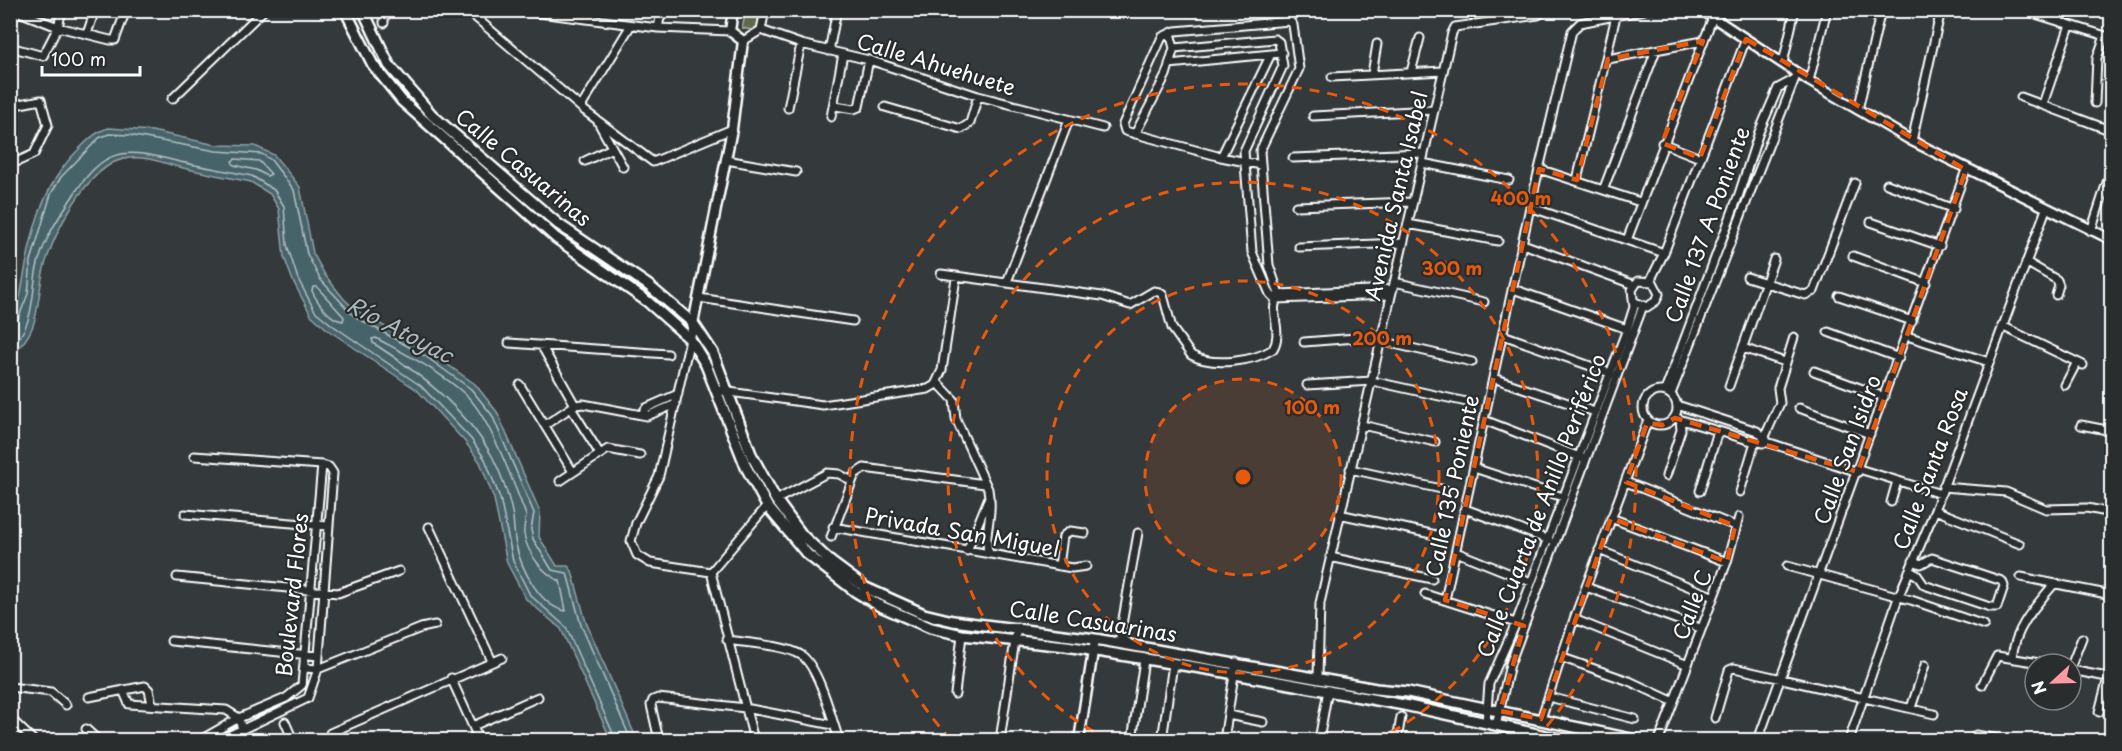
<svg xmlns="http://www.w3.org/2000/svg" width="2122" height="751" font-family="'Playpen Sans',sans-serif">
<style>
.green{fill:#5d674e;stroke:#aeb3a6;stroke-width:1.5}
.water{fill:#46636a;stroke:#90a1a6;stroke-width:1.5}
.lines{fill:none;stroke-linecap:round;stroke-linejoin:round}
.shore{stroke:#b5c1c3;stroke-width:1.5}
.minor-casing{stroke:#fff;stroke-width:11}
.tertiary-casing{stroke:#fff;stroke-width:13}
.secondary-casing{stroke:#fff;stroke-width:14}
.minor{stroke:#2a2d2e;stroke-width:7}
.tertiary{stroke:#2a2d2e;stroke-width:8}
.secondary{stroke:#2a2d2e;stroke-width:9}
.marked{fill:none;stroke:#e8590c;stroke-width:4.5;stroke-dasharray:12 8;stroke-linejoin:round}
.ring{fill:none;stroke:#e8590c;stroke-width:3;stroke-dasharray:10 8}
.labels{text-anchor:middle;stroke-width:4.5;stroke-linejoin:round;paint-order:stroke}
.street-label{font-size:21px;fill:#fff;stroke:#2a2d2e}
.water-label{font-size:22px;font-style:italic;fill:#acb9bc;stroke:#2a2d2e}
.centre{fill:#e8590c;stroke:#2a2d2e;stroke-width:3}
.ring-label{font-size:18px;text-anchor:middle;font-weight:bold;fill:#e8590c;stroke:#2a2d2e;stroke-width:4.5;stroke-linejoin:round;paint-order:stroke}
</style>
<rect width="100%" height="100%" fill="#34393c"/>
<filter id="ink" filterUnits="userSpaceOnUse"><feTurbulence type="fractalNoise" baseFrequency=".0167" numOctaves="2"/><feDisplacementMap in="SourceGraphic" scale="12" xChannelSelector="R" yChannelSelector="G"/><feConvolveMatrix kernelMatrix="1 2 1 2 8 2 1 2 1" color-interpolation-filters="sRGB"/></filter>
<g filter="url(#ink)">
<path class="green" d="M746 11H760L756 31 742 28Z"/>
<path class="water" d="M109 128 152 131 216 145 255 146 274 155 300 187 313 253 325 275 344 299 357 311 428 351 475 384 497 412 540 512 539 537 557 566H568L572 571 586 622 637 740H611L561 629 526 599 507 563 494 499 480 462 466 443 417 390 328 330 311 315 293 281 284 257 279 209 270 194 251 182C227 177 203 173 179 167 163 163 147 156 130 158 88 160 48 242 42 278 36 311 39 332 11 355 10 344 8 328 11 318 15 309 19 302 21 292 30 239 39 188 79 149 88 140 96 131 109 128Z"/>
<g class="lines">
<path class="shore" d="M235 159 259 161 271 174 267 176 256 170 234 165 232 161Z
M313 287H317L344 317 343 321C330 320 317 302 312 291Z
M10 321 18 319 28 294 31 261 51 194 61 177 99 138 109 134 129 135 216 151 262 154 271 160 294 190 307 254 320 279 354 316 425 356 471 389 492 415 534 513 531 530 533 539 552 570 567 573 581 625 631 740
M376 338C407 355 440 371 466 395 489 416 514 484 526 515 526 521 523 527 524 534 527 553 543 574 560 581L566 611C540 607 521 568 516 545 514 536 514 526 513 517 509 496 502 475 492 456 465 408 418 372 373 343L372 339Z
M10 347C33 329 32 299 36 272 41 246 54 224 69 202 104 146 121 147 180 162 204 167 228 171 252 176L274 190 284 206 287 245 298 279 315 311 332 325 421 386 471 439 485 459 500 498 513 561 530 595 566 627 616 740"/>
<defs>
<path id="minor" d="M14 10 58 27 110 40H115L126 10
M467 10 585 111 653 162 732 129
M515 10 658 28 730 31
M2023 10 2112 38
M2059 21 2062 10
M384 23V10
M658 28 660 18 668 10
M761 30 801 44 869 60 978 96 1103 128
M87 34 95 10
M743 41 761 30 765 10
M10 47 43 56 58 27 62 10
M1174 48 1275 39 1279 42 1283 66 1244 151 1252 252 1270 294 1275 299
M829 51 837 10
M1608 59 1703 41
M1783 63 1795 10
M1169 64 1282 53
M1411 72 1420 38
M1372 74 1377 44
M1332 77 1443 71
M1809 81 1827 10
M2021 97 2112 131
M172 99 264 10
M2095 103 2097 58 2105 36
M2043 104 2070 25
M10 106 41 100 48 125 34 154 10 165
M835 106 854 109 859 107 869 60
M581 107 631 25
M885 107 961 129 970 123 978 96
M788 108 801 44
M1858 110 1881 10
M1313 116 1434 110
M831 117 843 54
M598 122 623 167
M1135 134 1166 75 1174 48 1170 33
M1912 141 1941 10
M1662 143 1700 158
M1221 157 1270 56
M1293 158 1424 153
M726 160 796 172
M585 161 612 148
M1422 163 1509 180
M1261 165 1221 157 1125 131 1123 124 1162 37 1175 31 1290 21 1293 25 1299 69 1260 151 1269 265 1279 294
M1539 169 1640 202
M1577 180 1616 16
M1887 184 1954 209
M1604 188 1656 50
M1296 206 1413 202
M1530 207 1664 253
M1871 222 1940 246
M1408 224 1498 241
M2091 231 2112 167
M1627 240 1713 17
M1523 244 1635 285
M1299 247 1403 243
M1853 256 1926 283
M2026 262 2057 280 2059 285 2056 295
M941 274 1102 296 1130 305 1154 291 1159 292 1163 295 1172 328 1191 355C1212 367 1253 362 1273 349 1284 331 1267 311 1279 294
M1747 277 1805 295 1814 291 1855 183
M1650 281 1664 253 1746 39
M1007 282 1069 120
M1394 282 1484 302
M1513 289 1627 329
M1279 294 1393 289
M1839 296 1912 321
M699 298 853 321
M1275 299 1391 295
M2002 326 2083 365
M1828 332 1899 358
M1503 335 1613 374
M1907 336 1989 362
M690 339 659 476 636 523 631 541 637 555 650 563 711 572
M1381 341 1472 362
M1304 342 1382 336
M509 343 668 354
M541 345 575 405
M1743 348 1785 362
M1814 371 1884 397
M1493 378 1595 412
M937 382 954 400 956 419 988 489 989 497 967 551
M520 385 573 472
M1307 385 1372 381 1471 403
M2065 385 2077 362
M1729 386 1774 259
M715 390 823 405 928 389 935 385 942 370 956 278
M1643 408a17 17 0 1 1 34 0a17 17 0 1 1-34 0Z
M1665 391 1739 194 1759 132 1778 88 1793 80
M1671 394 1797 73
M1677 405 1757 431 1766 439
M571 408 600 454
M1799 408 1870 434
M642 414 646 408 678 394
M1675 418 1755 442 1770 443 1858 472
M1484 420 1582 458
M545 425 575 405 583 404 647 416 676 404
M1362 425 1435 442
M2081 425 2112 431
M1762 443 1780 403 1778 388 1794 337
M194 456 322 465 329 467 333 473 318 669 308 698 220 740
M1474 468 1563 497
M1350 469 1446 490
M1859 469 1941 494
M1666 476 1681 430 1680 419
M560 481 608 449 640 455
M1626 482 1735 526
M1943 487 2006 492 2046 509 2087 508 2112 513
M1700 491 1718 431
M1740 492 1755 442
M776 500 827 473 839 474 852 481
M1891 502 1897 481
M1465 509 1549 540
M1935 510 2020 544
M185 514 328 526
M1339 514 1436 535
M1611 518 1727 562
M429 527 492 661
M833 527 1072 568 1086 566
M831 537 855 474 864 468 985 484
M1599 550 1712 596
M1456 552 1531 582
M989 554C983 537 992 518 990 500
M1330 557 1432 579
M1059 566 1063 536 1070 531 1085 533
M1787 566 1911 600 1984 625
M1909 571 1917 575 1924 585 1990 607H1997L2004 586 2002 581 1932 558 1921 564 1913 561
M711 572 754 740
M711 572 767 506
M177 577 338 593 399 571
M2021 577 2112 595
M1586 587 1700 628
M1425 594 1519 624
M1445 600 1530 207 1572 31 1580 23 1644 10
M1574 619 1688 665
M727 640C747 643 785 645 801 655 819 667 832 720 839 740
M171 641 319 656
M1130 644 1120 636 1138 533
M2012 657C2016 626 2035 607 2054 584
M1563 658 1629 681 1672 701
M2071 666 2082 638
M305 668 318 669 421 628 435 625
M2071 670 2112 678
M1318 677 1320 603 1452 33 1455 27 1538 15 1547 10
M451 678 479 740
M1982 685 1997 656 2046 664
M10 687 51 692 66 705
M123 690 129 704 226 710 239 718 242 730
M955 694 962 635
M89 697 145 686 149 690 152 704
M1549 697 1635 719
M1911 708 1925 665
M2099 712 2108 678
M1228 715 1263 722
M10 718 33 740
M1715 718 1729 670 1734 668 1934 714
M1541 719 1574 619 1648 420
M285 722 293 740
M1486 723 1489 684 1516 623 1627 329 1634 307 1632 290 1638 281 1653 282 1659 294 1656 301 1647 307 1635 302
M473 726 538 697
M1496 726 1510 664 1643 306
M86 729 98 740
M1976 735 2004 740
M200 740 239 718 286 698 302 685 322 465
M329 740 330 733 502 658
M659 740 651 705 653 700 658 698 745 708 833 725
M1000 740 1017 627
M1132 740 1144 660
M1162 740 1173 664
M1224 740 1236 662
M1319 740 1328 690
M1397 740 1401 717
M1659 740 1727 562 1739 517
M1758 740 1966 170
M1849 740 1898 598 1935 510 2046 209"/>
<path id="tertiary" d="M1702 10 1809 81 1912 141 2112 240
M690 339 732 129 743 41 730 31 733 10
M1079 740 1095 639"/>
<path id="secondary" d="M345 10 373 65 402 101 556 238 648 302 690 339 706 365 746 467 767 506 807 554 856 592 878 605 931 628 962 635 1066 646 1213 670 1404 705 1564 740
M363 10 389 65 432 115 558 224 648 285 693 323 713 353 751 454 776 500 802 535 831 562 866 588 924 614 953 621 1095 639 1376 689 1408 692 1636 740"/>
</defs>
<use href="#minor" class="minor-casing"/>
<use href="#tertiary" class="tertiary-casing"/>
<use href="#secondary" class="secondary-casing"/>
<use href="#minor" class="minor"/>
<use href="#tertiary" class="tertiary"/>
<use href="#secondary" class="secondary"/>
</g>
</g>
<path class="marked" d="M1746 39 1966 170 1858 472 1675 418 1662 425 1647 423 1626 482 1735 526 1727 562 1611 518 1541 719 1500 711 1524 626 1445 600 1539 169 1577 180 1608 59 1703 41 1662 143 1700 158Z"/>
<circle cx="1243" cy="477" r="98" fill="#e8590c" fill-opacity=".12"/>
<g class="ring">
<circle cx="1243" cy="477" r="98"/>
<circle cx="1243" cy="477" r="196"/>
<path d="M1109 740A295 295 0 1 1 1377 740"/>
<path d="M951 740A393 393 0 1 1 1535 740"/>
</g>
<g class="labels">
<g class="street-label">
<text transform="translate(936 65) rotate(17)" y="7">Calle Ahuehuete</text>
<text transform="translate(523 168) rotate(40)" y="7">Calle Casuarinas</text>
<text transform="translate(1397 196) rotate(-77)" y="7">Avenida Santa Isabel</text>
<text transform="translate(1708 225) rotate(-70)" y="7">Calle 137 A Poniente</text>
<text transform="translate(1848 450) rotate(-70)" y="7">Calle San Isidro</text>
<text transform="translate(1931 469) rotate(-69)" y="7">Calle Santa Rosa</text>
<text transform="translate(1453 486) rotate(-78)" y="7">Calle 135 Poniente</text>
<text transform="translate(1542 506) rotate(-69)" y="7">Calle Cuarta de Anillo Periférico</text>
<text transform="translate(962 533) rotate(10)" y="7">Privada San Miguel</text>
<text transform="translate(293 595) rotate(-84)" y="7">Boulevard Flores</text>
<text transform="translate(1693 605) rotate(-69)" y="7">Calle C</text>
<text transform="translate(1093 622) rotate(9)" y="7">Calle Casuarinas</text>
</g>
<g class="water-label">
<text transform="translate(400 330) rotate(28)" y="8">Río Atoyac</text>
</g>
</g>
<circle cx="1243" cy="477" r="9" class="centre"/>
<g class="ring-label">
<text x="1521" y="205">400 m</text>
<text x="1452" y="275">300 m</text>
<text x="1382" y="345">200 m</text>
<text x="1312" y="414">100 m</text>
</g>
<rect width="2122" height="751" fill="none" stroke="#2a2d2e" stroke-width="36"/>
<rect x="18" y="18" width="2086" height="715" fill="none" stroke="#fff" stroke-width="2" filter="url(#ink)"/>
<g transform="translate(2053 682) rotate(248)"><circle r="28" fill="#2a2d2e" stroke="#7f8182" stroke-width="1.5"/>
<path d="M0-4.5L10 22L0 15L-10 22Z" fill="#ff9aa2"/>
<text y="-9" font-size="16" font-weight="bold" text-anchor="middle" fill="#ffffff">N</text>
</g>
<path d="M42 66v9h98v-9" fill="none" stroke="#ffffff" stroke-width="3"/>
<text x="51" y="66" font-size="18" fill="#ffffff" stroke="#2a2d2e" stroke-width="4.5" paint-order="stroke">100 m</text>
</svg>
